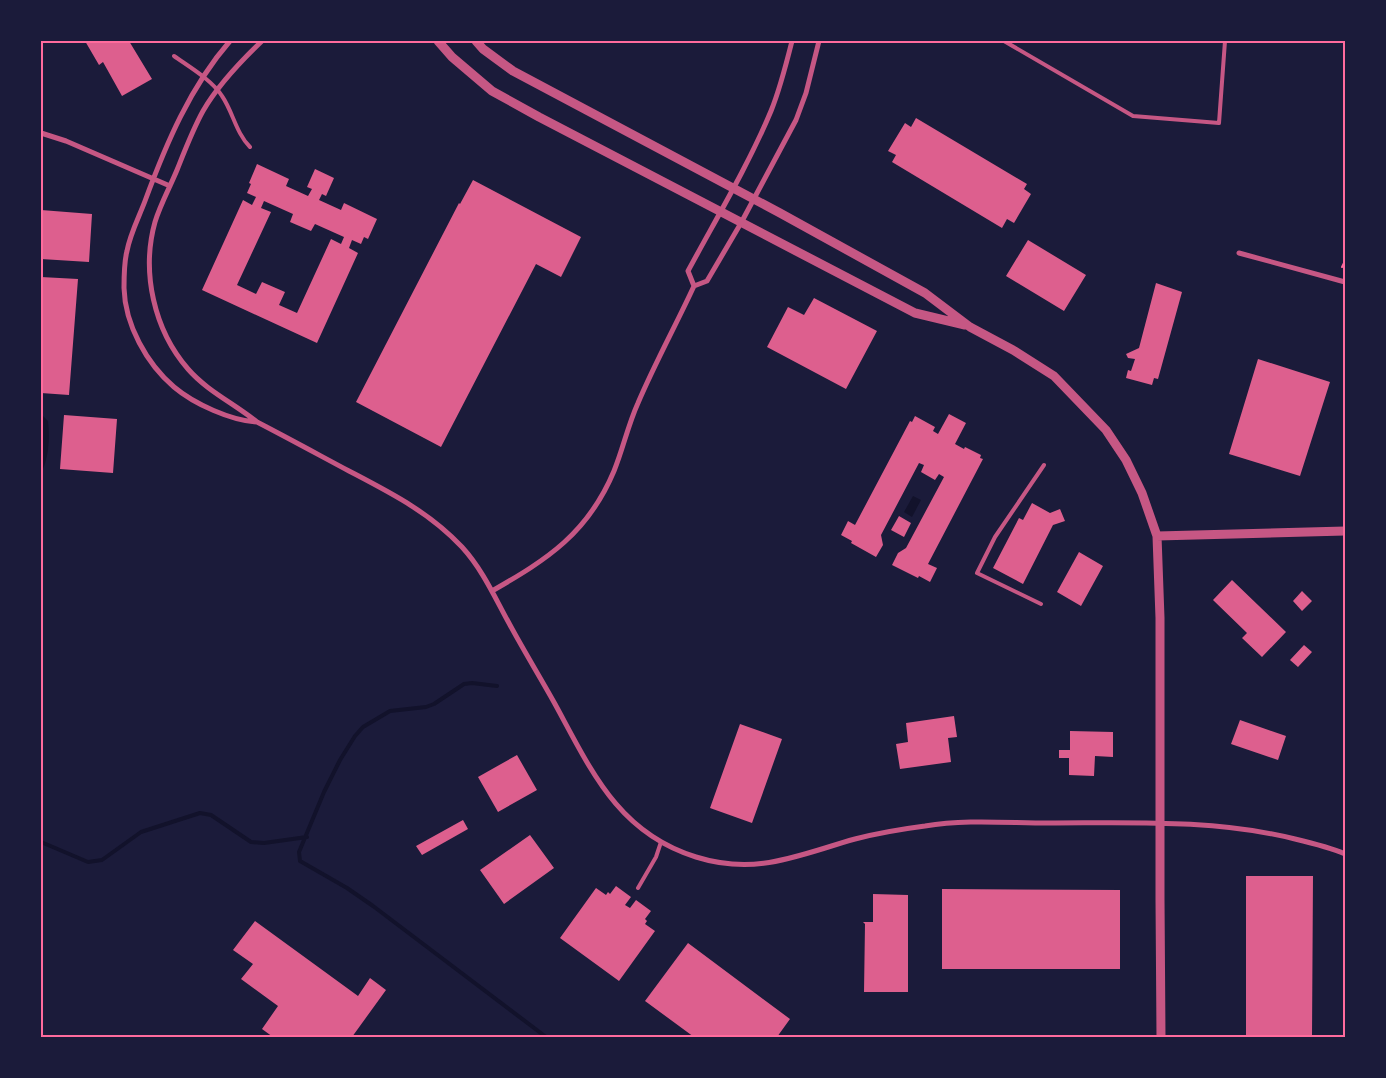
<svg xmlns="http://www.w3.org/2000/svg" width="1386" height="1078" font-family="'Open Sans',sans-serif">
<style>
.water{fill:#12122b}
.lines{fill:none;stroke-linecap:round;stroke-linejoin:round}
.stream{stroke:#12122b;stroke-width:4}
.building{fill:#dd5f8e;fill-rule:evenodd}
.path{stroke:#ff6b9d;stroke-width:2}
.service{stroke:#c65784;stroke-width:4}
.minor{stroke:#c65784;stroke-width:5}
.tertiary{stroke:#c65784;stroke-width:9}
.neatline{fill:none;stroke:#ff6b9d;stroke-width:2}
</style>
<rect width="100%" height="100%" fill="#1b1b3a"/>
<path class="water" d="M41 414 48 421C50 437 49 459 41 473Z
M913 496 921 500 912 517 904 512Z"/>
<g class="lines">
<path class="stream" d="M497 686 472 683 464 684 434 704 426 707 390 711 363 727 355 736 340 760 324 792 299 852 300 861 347 888 373 906 546 1037
M41 842 88 862 102 860 141 832 200 813 211 815 251 842 264 843 307 837"/>
</g>
<path class="building" d="M85 41H129L152 79 122 96 103 62 99 65Z
M916 118 1027 184 1024 189 1031 194 1014 223 1007 219 1002 228 892 162 896 155 888 151 905 123 911 127Z
M257 164 289 179 286 186 308 196 312 189 307 187 315 169 334 178 326 196 322 194 319 200 341 210 344 203 377 219 368 239 364 237 361 244 352 240 349 248 358 253 317 343 202 290 243 200 252 205 256 197 247 193 251 184 249 183ZM264 201 293 214 290 222 311 231 315 224 344 237 341 244 331 239 297 313 279 305 285 292 262 282 256 294 237 285 271 212 261 208Z
M473 180 581 237 561 277 536 264 441 447 356 402 459 203 460 204Z
M41 210 92 214 89 262 41 259Z
M1028 240 1086 275 1064 311 1006 276Z
M41 277 78 279 69 395 41 393Z
M1156 283 1182 292 1158 379 1154 378 1152 385 1126 378 1128 370 1131 371 1135 359 1128 358 1126 354 1139 348Z
M814 298 877 331 846 389 767 347 788 307 804 315Z
M1258 359 1330 382 1300 476 1229 454Z
M949 414 966 423 955 444 964 449 965 447 981 455 980 458 983 459 928 564 937 568 930 582 919 576 918 578 892 565 898 553 906 548 944 477 939 474 935 480 921 472 924 465 919 463 881 535 883 545 876 557 851 543 852 541 841 535 848 521 855 525 910 421 912 422 915 416 935 427 933 431 938 434Z
M64 415 117 419 113 473 60 469Z
M1032 503 1050 513 1060 509 1065 521 1053 525 1023 584 993 568 1019 518 1023 520Z
M899 516 911 523 904 537 891 530Z
M1079 552 1103 566 1081 606 1057 592Z
M1232 580 1286 632 1262 657 1242 638 1247 633 1213 600Z
M1302 591 1312 601 1302 611 1293 601Z
M1304 645 1312 652 1298 667 1290 660Z
M954 716 957 737 948 738 951 762 900 769 896 744 908 742 906 723Z
M1240 720 1286 736 1278 760 1231 744Z
M740 724 782 739 752 823 710 808Z
M1070 731 1113 732V757L1095 756 1094 776 1069 775V758H1059V750H1070Z
M517 755 537 790 498 812 478 777Z
M463 820 468 829 422 855 416 846Z
M530 835 554 868 504 904 480 870Z
M1246 876H1313L1312 1037H1246Z
M616 886 631 897 625 905 630 908 636 900 651 911 645 919 647 921 645 924 655 931 619 981 560 938 596 888 606 895 608 892 610 894Z
M942 889 1120 890V969H942Z
M873 894 908 895V992H864L865 924 863 922H873Z
M255 921 358 996 370 978 386 990 352 1037H273L262 1029 278 1006 241 979 253 964 233 950Z
M688 943 790 1019 777 1037H694L645 1001Z"/>
<g class="lines">
<path class="path" d="M1342 267 1345 261"/>
<path class="service" d="M1004 41 1133 116 1219 123 1225 41
M174 56C188 66 212 80 222 96 233 112 236 133 250 147
M1041 604 977 573 995 537 1044 465
M638 888 656 857 661 842"/>
<path class="minor" d="M230 41C190 87 166 144 145 201 139 217 130 234 127 251 124 262 124 276 124 288 125 325 147 364 174 387 194 404 232 421 257 422
M262 41C241 61 218 85 203 111 193 129 185 150 177 170 170 187 160 205 155 222 141 272 154 330 188 369 207 391 235 404 257 422 288 438 319 455 349 471 391 493 429 512 462 547 483 570 495 598 510 625 524 651 540 677 555 704 591 770 618 833 696 857 757 876 798 855 855 839 878 833 902 829 925 826 966 819 1008 823 1049 823 1131 823 1215 819 1295 839 1312 843 1329 847 1345 854
M792 41C786 65 780 89 771 111 748 166 716 219 688 271L694 286 707 281 741 223 796 120 806 93 819 41
M41 133 66 141 170 186
M1239 253 1345 282
M492 591C548 559 588 533 614 471 623 449 628 425 638 403 655 363 676 325 694 286"/>
<path class="tertiary" d="M438 41 452 57 492 91 539 117 915 313 965 325
M476 41 483 49 513 71 780 213 925 293 970 327 1013 350 1054 376 1106 430 1126 460 1142 493 1157 536 1160 618V899L1161 1037
M1157 536 1345 531"/>
</g>
<rect width="1386" height="1078" fill="none" stroke="#1b1b3a" stroke-width="85"/>
<rect x="42" y="42" width="1302" height="994" class="neatline"/>
</svg>
